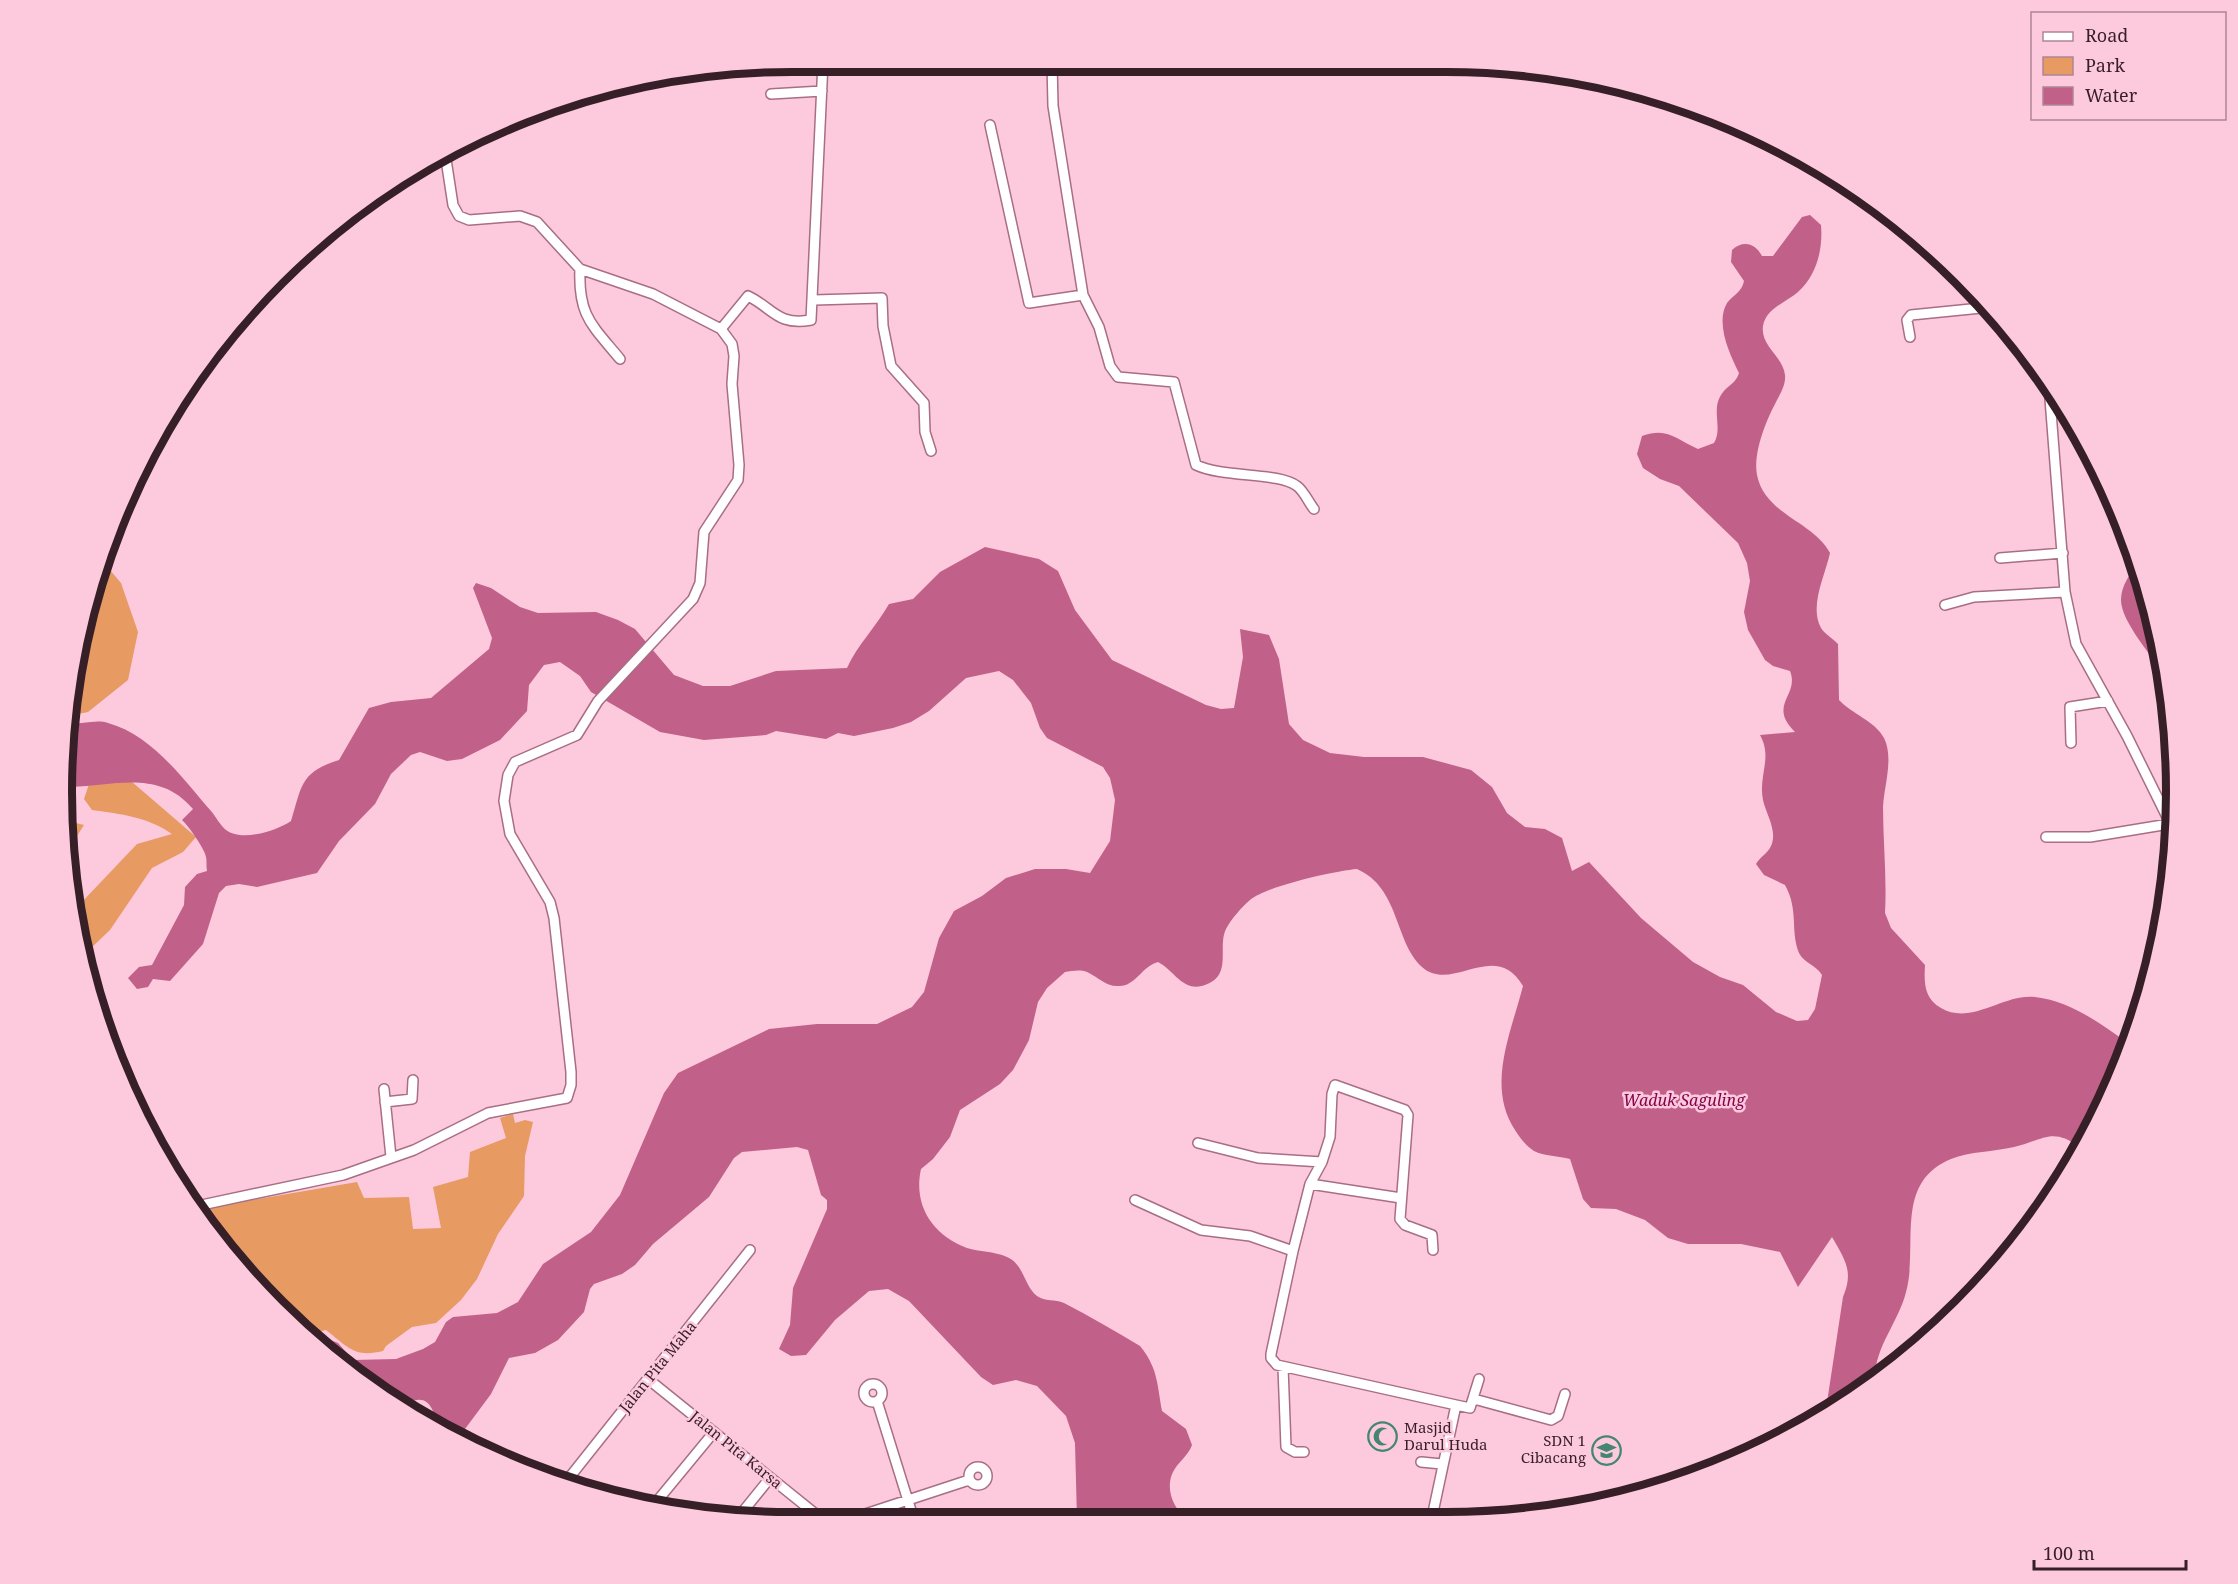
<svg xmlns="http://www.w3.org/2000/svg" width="2238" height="1584" font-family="'Noto Serif',serif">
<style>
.green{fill:#e89a63}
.water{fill:#c16089}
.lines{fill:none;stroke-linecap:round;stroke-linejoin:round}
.street-casing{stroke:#a86e84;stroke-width:12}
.street{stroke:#fff;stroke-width:9}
.labels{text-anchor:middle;stroke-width:5;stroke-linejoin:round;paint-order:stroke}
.street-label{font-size:15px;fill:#371f28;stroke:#fdc9dc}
.poi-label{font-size:15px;fill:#371f28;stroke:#fdc9dc;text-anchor:start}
.water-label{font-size:16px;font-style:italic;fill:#83034c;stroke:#fdc9dc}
.rim{fill:none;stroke:#371f28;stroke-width:8}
</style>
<rect width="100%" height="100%" fill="#fdc9dc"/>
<path class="green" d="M104 563 121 583 138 632 128 680 88 712 68 716V697Z
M124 775 196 837 183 852 152 868 110 930 89 950 80 948 71 902 80 904 137 844 172 834C148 817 121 814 92 810L84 799 90 781Z
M64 820 84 825 65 855Z
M513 1114 515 1123 525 1120 533 1122 525 1156 524 1196 498 1234 477 1279 461 1300 436 1323 412 1327 386 1346 383 1351C354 1358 348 1347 326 1330L314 1333 312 1339 243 1274 200 1209 357 1182 364 1198 409 1197 413 1229 441 1228 433 1187 468 1177 470 1152 506 1138 500 1118Z"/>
<path class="water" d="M1810 215 1821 225C1823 249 1817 275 1798 292 1787 302 1766 308 1763 326 1760 346 1783 356 1785 375 1786 386 1779 395 1775 404 1765 423 1753 454 1757 475 1765 515 1813 521 1830 553 1825 576 1809 606 1821 628 1824 633 1833 639 1838 644L1839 700C1852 714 1875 721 1884 738 1894 758 1884 786 1883 807 1883 842 1887 878 1885 913L1891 928 1925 965C1924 983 1924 998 1941 1008 1971 1026 2004 993 2035 997 2071 1001 2099 1023 2128 1043L2101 1115 2081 1148C2052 1126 2044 1140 2014 1147 1994 1152 1970 1151 1951 1159 1893 1183 1919 1245 1906 1292 1899 1321 1875 1347 1875 1377L1826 1409 1843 1297C1854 1271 1845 1260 1832 1237L1798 1287 1780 1252 1741 1244H1688L1668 1238 1645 1220 1616 1209 1591 1208 1583 1199 1570 1159C1559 1156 1544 1156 1534 1151 1526 1146 1520 1138 1515 1130 1486 1086 1511 1033 1523 986 1495 938 1452 994 1422 967 1394 941 1400 888 1357 869 1334 871 1267 886 1250 900 1242 907 1231 919 1226 929 1217 947 1233 976 1205 985 1183 993 1174 970 1158 962 1142 966 1136 986 1119 986 1107 987 1099 978 1089 973 1082 969 1072 971 1065 972L1047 988 1038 1002 1029 1040 1013 1070 1000 1084 960 1110 950 1137 933 1159 921 1169C913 1205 932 1235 967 1248 979 1252 994 1251 1007 1257 1024 1264 1024 1286 1037 1296 1045 1302 1055 1299 1064 1303 1089 1316 1115 1331 1140 1346 1158 1368 1157 1384 1162 1411L1186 1429 1192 1445C1188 1456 1178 1462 1173 1472 1165 1488 1173 1508 1186 1518L1077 1519 1075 1443 1066 1416 1037 1386 1016 1380 993 1385 981 1377 909 1301 888 1289 869 1291 835 1320 806 1355 791 1356 779 1349 790 1325 793 1288 827 1209V1200L821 1195 808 1150 797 1147 742 1152 734 1158 709 1197 653 1244 635 1265 622 1274 594 1284 590 1289 584 1312 558 1340 535 1353 509 1358 491 1394 462 1433 460 1441 429 1422 433 1411C426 1395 415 1399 402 1405L348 1372 321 1347 323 1337 338 1343 353 1360 396 1359 423 1349 435 1342 446 1322 453 1317 497 1313 518 1302 543 1264 591 1232 620 1195 664 1093 678 1073 769 1029 817 1024H877L912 1007 924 992 939 938 954 911 982 896 1006 878 1035 869H1066L1090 873 1110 841 1115 800 1110 778 1103 767 1047 738 1040 728 1031 703 1013 680 999 671 966 678 929 711 911 722 893 728 854 736 838 733 826 739 776 731 766 735 704 740 660 732 591 692 580 676 560 662 544 665 529 685 527 711 500 740 462 759 447 761 420 752 411 755 391 774 375 804 339 841 317 873 257 887 239 884 226 886 219 893 203 944 170 981 153 979 148 987 137 989 128 978 139 967 152 965 184 905 185 887 197 874 207 871C206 866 207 861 206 857 206 851 188 825 182 820L193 809C160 770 117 785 71 787L65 793 67 724C79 725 96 719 108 723 152 735 183 779 211 811 216 817 220 825 226 830 242 842 276 831 291 821 302 786 300 772 339 760L369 708 391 702 431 698 489 649 492 638 473 588 476 583 491 588 520 607 538 613 596 612 618 620 635 629 674 675 703 686H730L776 671 847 668C858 644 876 627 889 604L913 599 940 572 985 547 1039 559 1058 571 1075 610 1112 660 1206 705 1221 709 1234 708 1243 657 1240 629 1269 635 1279 659 1289 724 1303 740 1330 753 1364 757H1423L1471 770 1492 787 1507 813 1525 827 1545 829 1562 838 1572 871 1589 862 1641 918 1693 962 1720 977 1743 985 1776 1012 1797 1021 1808 1020 1815 1009 1822 975C1816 965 1804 963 1799 953 1790 930 1799 910 1785 885L1764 875 1756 864C1760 857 1768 853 1771 846 1778 831 1766 814 1763 800 1758 775 1773 758 1760 735L1795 732C1767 704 1800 696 1790 671L1773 666 1765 660 1748 630 1744 612 1750 581 1747 563 1738 543 1679 486 1660 479 1643 468 1637 454 1642 436C1668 427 1675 439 1698 449L1714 443C1723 428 1711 410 1721 395 1726 386 1736 384 1739 373 1730 355 1715 323 1727 303 1733 295 1742 292 1744 281L1731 262 1732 250C1743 240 1755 243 1762 256H1773L1802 217Z
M2139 561 2166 678C2154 658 2121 622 2121 600 2121 585 2131 573 2139 561Z"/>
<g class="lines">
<defs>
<path id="street" d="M771 94 822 91
M990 125 1029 303 1083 295 1053 106 1052 62
M580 269C578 316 592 325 620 359
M1083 295 1099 327 1110 366 1118 377 1174 382 1196 465C1224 478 1278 472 1297 486 1304 491 1309 503 1314 509
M814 300 882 298 883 326 891 366 924 403 925 432 931 451
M721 329 748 296C773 308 777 326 811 320L823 62
M1910 337 1907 320 1911 315 1991 307
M2049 386 2065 592 2076 644 2127 736 2175 833
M2000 558 2063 553
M1945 605 1974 597 2065 592
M2071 743 2070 707 2108 701
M2046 837H2090L2169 824
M384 1089 391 1157
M385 1102 412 1099 413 1080
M1198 1143 1258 1158 1322 1162 1310 1184 1293 1251
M1322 1162 1330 1137 1332 1094 1335 1085 1405 1110 1408 1115 1400 1219 1405 1225 1432 1235 1433 1250
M1310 1184 1401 1198
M1135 1200 1201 1230 1250 1236 1293 1251 1271 1354V1358L1277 1365 1456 1405 1432 1517
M197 1206 343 1175 414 1150 488 1113 567 1098 571 1085V1072L554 918 550 902 510 834 504 801 508 775 515 762 577 735 598 701 693 599 700 583 704 532 738 480 739 465 732 384 734 356 732 344 721 329 653 294 580 269 537 222 520 216 469 220 459 216 453 205 445 153
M1283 1367 1286 1447 1295 1452H1304
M648 1379 823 1520
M864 1393a9 9 0 1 1 18 0a9 9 0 1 1-18 0Z
M1474 1399 1551 1420 1558 1416 1565 1394
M877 1401 914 1520
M1456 1405 1470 1408 1479 1379
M1421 1462 1442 1464
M969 1476a9 9 0 1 1 18 0a9 9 0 1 1-18 0Z
M565 1483 750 1250
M653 1506 714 1432
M736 1520 770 1478
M847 1520 969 1480"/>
</defs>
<use href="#street" class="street-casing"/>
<use href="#street" class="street"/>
</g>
<defs>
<symbol id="mosque-ring" viewBox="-11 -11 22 22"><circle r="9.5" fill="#fdc9dc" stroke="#448574" stroke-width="1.5"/><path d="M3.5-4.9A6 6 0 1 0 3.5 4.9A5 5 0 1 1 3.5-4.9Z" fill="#448574"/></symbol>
<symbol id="school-ring" viewBox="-11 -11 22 22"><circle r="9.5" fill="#fdc9dc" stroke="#448574" stroke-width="1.5"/><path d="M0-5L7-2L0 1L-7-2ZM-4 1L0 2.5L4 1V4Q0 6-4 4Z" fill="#448574"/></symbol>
</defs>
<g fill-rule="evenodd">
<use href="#mosque-ring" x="1366" y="1420" width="33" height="33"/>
<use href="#school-ring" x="1590" y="1434" width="33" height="33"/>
</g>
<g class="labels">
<g class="street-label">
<text transform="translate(658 1367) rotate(-51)" y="5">Jalan Pita Maha</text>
<text transform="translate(736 1450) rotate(39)" y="5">Jalan Pita Karsa</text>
</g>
<g class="poi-label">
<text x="1404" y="1433">Masjid<tspan x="1404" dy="17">Darul Huda</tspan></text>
<text x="1586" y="1446" text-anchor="end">SDN 1<tspan x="1586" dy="17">Cibacang</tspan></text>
</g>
<g class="water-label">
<text x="1684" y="1106">Waduk Saguling</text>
</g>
</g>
<path d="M0 0H2238V1584H0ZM792 72H1446A720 720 0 0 1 2166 792V792A720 720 0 0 1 1446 1512H792A720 720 0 0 1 72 792V792A720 720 0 0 1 792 72Z" fill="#fdc9dc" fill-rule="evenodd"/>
<path class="rim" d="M792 72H1446A720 720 0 0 1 2166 792V792A720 720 0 0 1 1446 1512H792A720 720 0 0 1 72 792V792A720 720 0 0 1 792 72Z"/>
<rect x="2031" y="12" width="195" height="108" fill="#fdc9dc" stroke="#ae8594" stroke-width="1.5"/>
<rect x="2043" y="32" width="30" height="9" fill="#ffffff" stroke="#ae8594" stroke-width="1.5"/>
<text x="2085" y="42" font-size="18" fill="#371f28">Road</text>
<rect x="2043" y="57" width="30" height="18" fill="#e89a63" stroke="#ae8594" stroke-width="1.5"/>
<text x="2085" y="72" font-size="18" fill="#371f28">Park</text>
<rect x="2043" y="87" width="30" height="18" fill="#c16089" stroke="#ae8594" stroke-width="1.5"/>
<text x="2085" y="102" font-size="18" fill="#371f28">Water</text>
<path d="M2034 1560v9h152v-9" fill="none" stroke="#371f28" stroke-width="3"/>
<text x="2043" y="1560" font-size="18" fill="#371f28" stroke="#fdc9dc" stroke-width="4.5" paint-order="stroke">100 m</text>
</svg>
